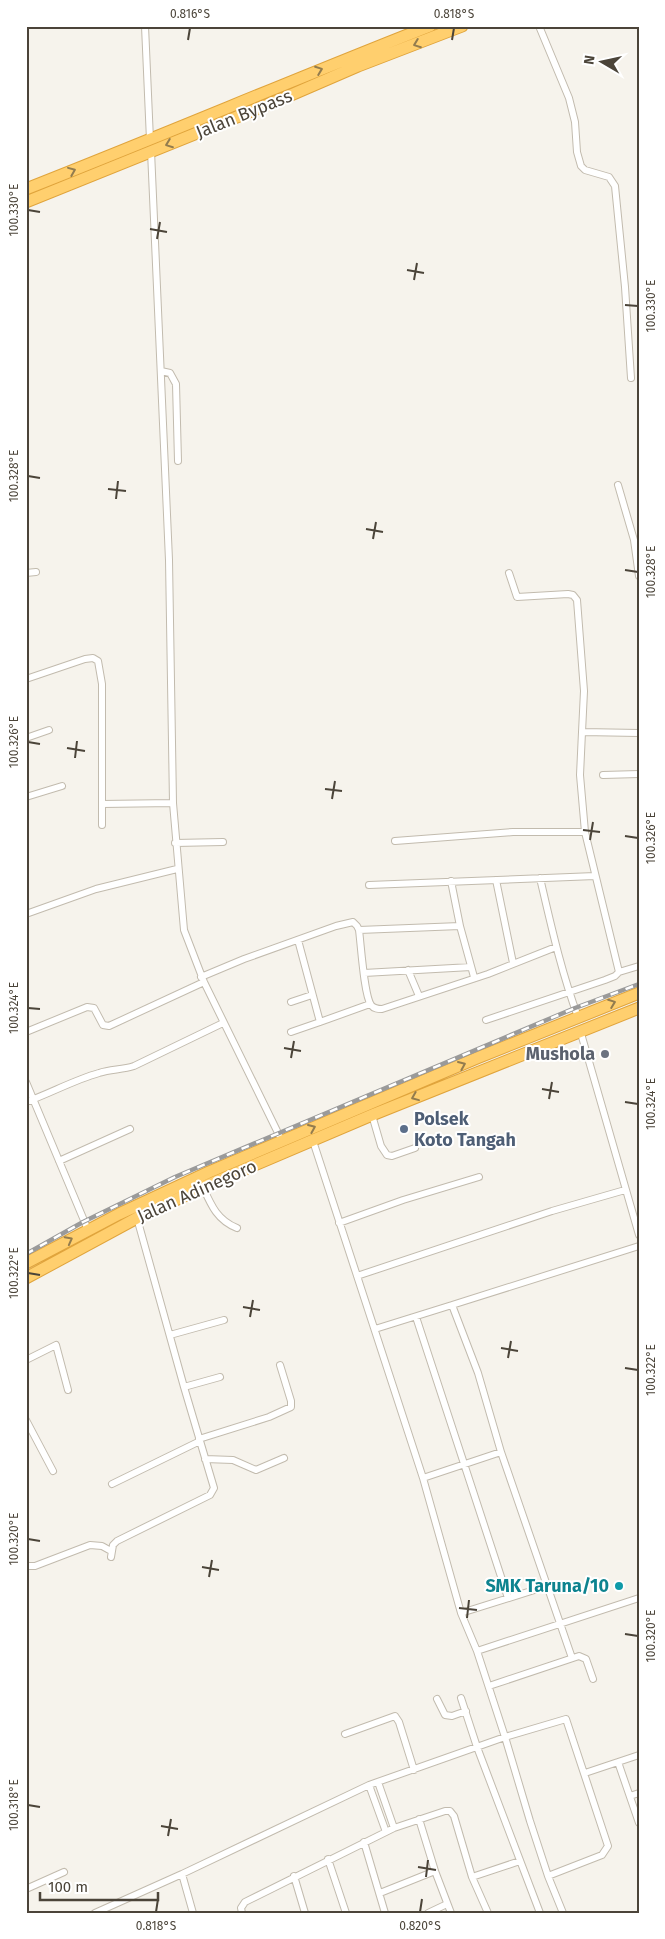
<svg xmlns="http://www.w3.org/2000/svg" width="665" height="1939" font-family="'Fira Sans',sans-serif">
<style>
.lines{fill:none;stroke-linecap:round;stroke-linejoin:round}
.street-casing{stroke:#c2bbae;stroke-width:8}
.highway-casing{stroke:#e0a43c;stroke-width:13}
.street{stroke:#fff;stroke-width:6}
.highway{stroke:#ffcf6e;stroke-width:11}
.rail-casing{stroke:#9a9a9a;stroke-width:4.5}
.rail{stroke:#fff;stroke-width:2.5;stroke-dasharray:8;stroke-linecap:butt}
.oneway{stroke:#937c4e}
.ticks{fill:none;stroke:#4b4439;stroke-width:2}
.worship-dot{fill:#6b7280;stroke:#fff;stroke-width:2}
.service-dot{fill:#5c6f8a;stroke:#fff;stroke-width:2}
.culture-dot{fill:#0f9aa8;stroke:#fff;stroke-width:2}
.labels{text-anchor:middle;stroke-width:4;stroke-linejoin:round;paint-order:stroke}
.street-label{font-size:18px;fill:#4b4439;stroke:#fff}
.worship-label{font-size:18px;font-weight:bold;fill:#5b616d;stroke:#fff;text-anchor:end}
.service-label{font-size:18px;font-weight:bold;fill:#4e5e75;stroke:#fff;text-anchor:start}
.culture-label{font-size:18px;font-weight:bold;fill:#0d838f;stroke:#fff;text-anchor:end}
.neatline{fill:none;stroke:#4b4439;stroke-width:2}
.ticks-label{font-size:12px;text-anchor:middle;fill:#4b4439}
</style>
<rect width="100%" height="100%" fill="#f6f3ec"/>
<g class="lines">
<defs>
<path id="street" d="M145 26 150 140
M539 26 569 98 575 122 577 152 581 166 585 170 609 177 615 186 625 287 631 378
M151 151 169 560 173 803 184 930 204 982 282 1141
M161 371 170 373 176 384 178 461
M618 485 634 540 639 576
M26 573 36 572
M509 573 517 597 568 594 573 595 577 600 584 691 582 732 639 733
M26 679 85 659 93 658 98 661 102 684V804
M26 738 49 730
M603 775 639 774
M26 797 62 786
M102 825V804L173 803
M395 841 513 832H585
M175 843 223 842
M540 878C551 925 561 971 578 1017
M496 880 513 963
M451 881 460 926 474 977
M369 885 595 876
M26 914 96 889 177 869
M359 930 460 926
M298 940 320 1022 370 1004
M408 970 419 996
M619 972 639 966
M364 973 471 967
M201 977 244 959 336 926 353 922 357 926 359 930C361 945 364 995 371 1005 374 1009 378 1009 382 1009L488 974 556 947
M291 1002 312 995
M486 1020 605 980 615 976 619 972 585 832 580 775 582 732
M580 1030 639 1235
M26 1032 87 1007 94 1008 103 1025 109 1026 204 982
M291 1032 320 1022
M26 1082 88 1230
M26 1102C51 1093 74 1080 99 1073 111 1069 122 1070 134 1066L223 1023
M372 1115 381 1146 387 1155 392 1156 415 1148
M313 1141 423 1478 461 1613 477 1651 505 1737 530 1821 548 1876 563 1913
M59 1161 130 1129
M203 1187C211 1205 217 1220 237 1228
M339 1223 403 1200 479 1177
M357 1276 552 1211 625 1190
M452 1305 639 1246
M416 1317 508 1598
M375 1329 452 1305 478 1373 501 1452 572 1658
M170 1335 224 1320
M26 1360 56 1345 68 1390
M184 1387 220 1377
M26 1420 53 1471
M199 1439 269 1417 291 1407V1401L280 1365
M205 1459 233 1460 256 1470 284 1458
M423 1478 501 1452
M112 1484 200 1441
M111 1557 113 1545 117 1541 210 1495 214 1488 184 1387 137 1218
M26 1566H35L90 1545 102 1546 111 1551
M461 1613 547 1586
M477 1651 639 1598
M489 1686 579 1656 586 1659 593 1679
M461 1698 477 1747 540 1913
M437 1699 445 1715 452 1716 466 1711
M345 1734 395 1716 399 1722 414 1770
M618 1762 639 1823
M585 1773 639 1755
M378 1782 394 1828
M369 1785 386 1832
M630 1796 639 1793
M419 1819 435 1871 451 1913
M364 1842 385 1913
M328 1859 346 1913
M182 1874 193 1913
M294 1876 305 1913
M472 1877 520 1861
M26 1889 64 1872
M380 1893 435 1871
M95 1913 182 1874 369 1785 505 1737 566 1719 608 1846 602 1855 548 1876
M242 1913 241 1908 245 1902 394 1828 445 1811H450L454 1816 472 1877 488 1913
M428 1913 447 1904"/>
<path id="highway" d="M26 189C161 136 295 79 430 26
M26 202 284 98 358 66 462 26
M26 1263 119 1214 209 1172 477 1058 639 993
M26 1278 137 1218 203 1187 372 1115 639 1008"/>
</defs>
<use href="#street" class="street-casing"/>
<use href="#highway" class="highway-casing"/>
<use href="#street" class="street"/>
<use href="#highway" class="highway"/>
<defs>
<path id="rail" d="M26 1254 83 1222 175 1177 575 1008 639 984"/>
</defs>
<use href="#rail" class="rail-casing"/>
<use href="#rail" class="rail"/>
</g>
<defs><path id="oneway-chevron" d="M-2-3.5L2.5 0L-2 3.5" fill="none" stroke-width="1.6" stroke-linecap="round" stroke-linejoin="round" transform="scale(1.25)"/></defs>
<g class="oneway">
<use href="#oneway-chevron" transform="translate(417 44) rotate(159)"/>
<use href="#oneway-chevron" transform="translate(319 70) rotate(-21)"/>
<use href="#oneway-chevron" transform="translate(169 144) rotate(159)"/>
<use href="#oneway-chevron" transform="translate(72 171) rotate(-22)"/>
<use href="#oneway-chevron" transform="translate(612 1003) rotate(-21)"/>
<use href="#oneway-chevron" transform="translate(462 1065) rotate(-23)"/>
<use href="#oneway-chevron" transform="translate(415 1097) rotate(158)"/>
<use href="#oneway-chevron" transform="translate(312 1128) rotate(-23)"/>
<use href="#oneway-chevron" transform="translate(69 1240) rotate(-28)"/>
</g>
<path class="ticks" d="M188 40 190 28M452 40 454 28M28 210 40 212M150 229 167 232M157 239 160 222M407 270 424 273M414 280 417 263M625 305 638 306M28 476 40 478M108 489 126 491M116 499 118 481M366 529 383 532M373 539 376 522M625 570 638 572M28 742 40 744M67 748 85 751M75 758 77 741M325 789 342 791M332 799 335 781M583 830 600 832M625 836 638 838M590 840 593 822M28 1008 40 1009M284 1048 301 1051M291 1058 294 1041M542 1089 559 1092M549 1099 552 1082M625 1102 638 1104M28 1273 40 1275M243 1307 260 1310M250 1317 253 1300M501 1348 518 1351M508 1358 511 1341M625 1368 638 1370M28 1539 40 1541M202 1567 219 1570M209 1577 212 1560M459 1608 477 1610M467 1618 469 1600M625 1634 638 1636M28 1805 40 1807M161 1826 178 1829M168 1836 171 1819M418 1867 436 1870M426 1877 428 1860M156 1912 158 1899M420 1912 422 1899"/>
<circle class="worship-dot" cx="605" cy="1054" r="5"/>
<circle class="service-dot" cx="404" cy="1129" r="5"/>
<circle class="culture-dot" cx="619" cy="1586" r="5"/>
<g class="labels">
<g class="street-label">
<text transform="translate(244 114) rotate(-22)" y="6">Jalan Bypass</text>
<text transform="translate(197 1191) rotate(-24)" y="6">Jalan Adinegoro</text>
</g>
<g class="worship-label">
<text x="595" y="1060">Mushola</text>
</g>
<g class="service-label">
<text x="414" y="1125">Polsek<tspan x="414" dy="21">Koto Tangah</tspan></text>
</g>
<g class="culture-label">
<text x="609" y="1592">SMK Taruna/10</text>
</g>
</g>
<rect width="665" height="1939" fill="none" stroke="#ffffff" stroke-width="55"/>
<g transform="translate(602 62) rotate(279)" stroke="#ffffff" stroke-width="4" paint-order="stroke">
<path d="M0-4L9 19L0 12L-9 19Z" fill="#4b4439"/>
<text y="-8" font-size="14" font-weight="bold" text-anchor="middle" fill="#4b4439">N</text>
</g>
<path d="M40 1892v8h118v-8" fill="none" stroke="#4b4439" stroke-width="2.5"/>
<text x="48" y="1892" font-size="15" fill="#4b4439" stroke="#ffffff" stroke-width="4" paint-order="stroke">100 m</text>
<rect x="28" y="28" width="610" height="1884" class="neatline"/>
<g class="ticks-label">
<text x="190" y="18">0.816°S</text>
<text x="454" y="18">0.818°S</text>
<text transform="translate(14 210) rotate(-90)" y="4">100.330°E</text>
<text transform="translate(651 306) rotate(-90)" y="4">100.330°E</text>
<text transform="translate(14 476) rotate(-90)" y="4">100.328°E</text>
<text transform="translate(651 572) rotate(-90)" y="4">100.328°E</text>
<text transform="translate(14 742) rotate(-90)" y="4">100.326°E</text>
<text transform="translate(651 838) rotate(-90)" y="4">100.326°E</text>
<text transform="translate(14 1008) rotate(-90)" y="4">100.324°E</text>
<text transform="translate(651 1104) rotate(-90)" y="4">100.324°E</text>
<text transform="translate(14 1273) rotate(-90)" y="4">100.322°E</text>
<text transform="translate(651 1370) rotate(-90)" y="4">100.322°E</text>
<text transform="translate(14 1539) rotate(-90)" y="4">100.320°E</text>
<text transform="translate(651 1636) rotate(-90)" y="4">100.320°E</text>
<text transform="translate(14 1805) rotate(-90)" y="4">100.318°E</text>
<text x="156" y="1930">0.818°S</text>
<text x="420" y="1930">0.820°S</text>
</g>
</svg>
